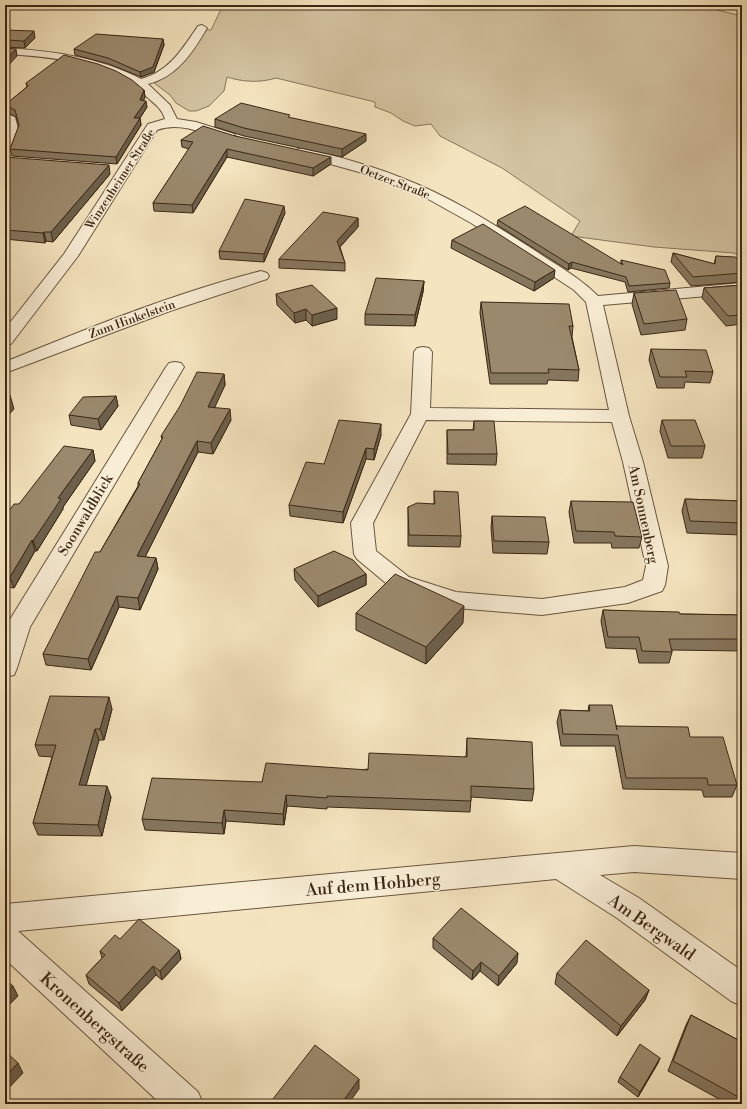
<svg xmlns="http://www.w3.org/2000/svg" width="747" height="1109" font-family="'Libre Bodoni',serif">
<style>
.green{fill:#d4c4a2;stroke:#87765b}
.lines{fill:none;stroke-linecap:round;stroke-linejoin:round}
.street-casing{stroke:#68563f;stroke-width:2}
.street{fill:#f8edd5;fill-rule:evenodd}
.wall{fill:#85765e;stroke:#3a2714}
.shaded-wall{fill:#6c604c;stroke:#3a2714}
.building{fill:#9b896d;stroke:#3a2714}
.labels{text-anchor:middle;stroke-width:3;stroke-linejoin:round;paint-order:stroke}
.far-street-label{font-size:12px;fill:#3a2714;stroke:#f8edd5}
.street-label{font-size:14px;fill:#3a2714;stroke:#f8edd5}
.near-street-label{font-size:17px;fill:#3a2714;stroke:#f8edd5}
</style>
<rect width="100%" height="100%" fill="#f4e4bf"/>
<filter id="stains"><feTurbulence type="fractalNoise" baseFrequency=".005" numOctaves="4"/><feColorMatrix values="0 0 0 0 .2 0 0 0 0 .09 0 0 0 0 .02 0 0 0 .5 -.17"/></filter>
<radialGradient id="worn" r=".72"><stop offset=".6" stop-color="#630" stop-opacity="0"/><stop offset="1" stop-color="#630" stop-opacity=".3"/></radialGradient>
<path class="green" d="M223 5H696L742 16V257L734 253 654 247 571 236 580 221 502 168 440 136 431 124 415 126 403 121 391 113 375 107V102L276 78C260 83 243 82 227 77L224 91 209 106 196 111H189L176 103 170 95 154 83 167 76 202 30H211Z"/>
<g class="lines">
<defs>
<path id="street" d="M202 25 207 28C193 52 177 77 148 84L170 105 177 119 196 122 234 134 236 137 234 140 230 141C205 135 183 121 157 130L78 256 11 344 5 345V329L64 254 148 124 165 119C162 109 156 105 148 98 112 62 54 57 5 54V48C52 51 99 57 141 79 169 72 183 48 198 26Z
M5 113 15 117 19 133 12 153 10 156 5 157V137L7 133Z
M303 148C336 156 370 165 402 178 449 196 492 223 534 250 556 265 579 277 598 296L742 283V293L603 305 629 416 643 462 668 566 665 585 662 591 628 603 542 615 456 608 393 589 357 559 354 554 351 523 411 414 414 352 417 348 423 347 429 348 432 352 430 408 609 410 586 302 574 290 513 250 471 223 428 199 366 174 298 155 296 152 298 149ZM426 420 612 422 623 462 646 566 643 580 625 587 542 599 456 592 409 577 376 551 373 523Z
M261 271 267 273 269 276 267 279 170 311 5 373V362C89 328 174 293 261 271Z
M175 362 181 363 184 367 30 627 17 668 14 675 5 677 6 626 166 367 169 363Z
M634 846 742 853V879L634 872 600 875 639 898 742 971V1006L731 1001 617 918 556 879 18 931 198 1092 203 1104H161L5 959V904Z"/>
</defs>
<use href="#street" class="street-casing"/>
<use href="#street" class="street"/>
</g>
<path class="wall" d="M5 30 35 38 25 48 5 47Z
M163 39 164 45 154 72 141 77 109 64 75 55 74 49Z
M26 83 144 90 145 97 143 100 147 107 140 118 141 125 117 164 12 156 10 149 19 126 16 117 6 112 5 105 27 87Z
M290 118 366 141 342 157 244 136 215 127V119Z
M235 136 331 164 313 176 227 157 193 213 154 211 153 203 189 149 182 147 181 140Z
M5 157 110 174 53 242 46 241 45 243 5 239Z
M285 213 264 262 220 259 219 251Z
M358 218V227L340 247 345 263V271L279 268V259Z
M498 220 621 264V260L670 283 669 288 628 292 625 282 571 268 568 270 497 225Z
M452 240 554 278 534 291 451 248Z
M673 253 714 264 716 256 742 259V282L691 286 671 262Z
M424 281 423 292 415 326 365 325V314Z
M742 285V324L726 326 702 298 704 288Z
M634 293 687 319 685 330 641 335 632 304Z
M276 294 337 319 312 326 306 320 295 323 277 305Z
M481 302 573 326 572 337 579 370 578 381 548 380 547 384H490L480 313Z
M651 349 713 372 710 383 685 382 684 388H657L649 360Z
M224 374 225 385 214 407 231 420 213 454 198 452 145 557 156 558 158 569 140 610 119 607 91 670 46 665 43 654 100 552 138 486V483L162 439 161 436Z
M116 396 118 406 101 430 71 425 69 415Z
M662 420 705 446 702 458H668L660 431Z
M474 421 497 454 496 465 447 464V430H473Z
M381 435 374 460 366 459 343 523 290 516 289 505 324 464Z
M93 450 95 461 63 507V509L37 551H35L14 588 6 587 5 589V516L19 504Z
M434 491 461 536 460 547 408 546V507L434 504Z
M685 499 742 501V535L687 533 682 511Z
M571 501 642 537 639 548H612L611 543H574L569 512Z
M492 516 549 542 547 554 493 553 491 528Z
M294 569 366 574V585L318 607 295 580Z
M603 610 680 614 742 615V613V651L672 650V652L669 663H639L636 649 606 648 601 621Z
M356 613 463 623 426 664 356 630Z
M589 705 616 726 690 737 737 785 732 797H704L702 790 623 789 615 746H561L557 722 560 710 588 711Z
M112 709 104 740H99L86 785 111 797 102 836 38 835 33 823 52 757 39 756 35 745Z
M467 738 534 789 532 801 471 797 470 812 327 807V809L287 806 284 825 226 821 224 834 145 830 142 819 262 782 466 757Z
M433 938 517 963 498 986 480 971 472 980 433 948Z
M120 939 179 950 181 959 162 980 156 975 122 1011 89 984 86 975 102 958 100 951Z
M557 973 649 990 645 1000 617 1036 555 984Z
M691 1015 742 1042V1104H728L668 1071 686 1025Z
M660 1058 658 1063 638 1097 618 1082 620 1077Z"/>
<path class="shaded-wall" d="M34 31 35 38 25 48 24 41Z
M163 39 164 45 154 72 141 77 140 72Z
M16 49 17 56 5 69V61Z
M144 90 145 97 141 107 140 100Z
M146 101 147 107 140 118 141 125 117 164 116 157 134 118Z
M366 134V141L342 157V149Z
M227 149V157L193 213 192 205Z
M331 157V164L313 176V168Z
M109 165 110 174 53 242 51 232Z
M284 206 285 213 264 262V254Z
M358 218V227L337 250V241Z
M44 232 46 241 45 243 43 233Z
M572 262 571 268 568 270 569 264Z
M555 270 554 278 534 291 535 282Z
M424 281 423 292 415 326V315Z
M337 308V319L312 326V315Z
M306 309V320L295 323 294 313Z
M224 374 225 385 210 418 208 407Z
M10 395 14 409 5 419V400Z
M116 396 118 406 101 430 98 419Z
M230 409 231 420 213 454 211 443Z
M381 424V435L374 460V449Z
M197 441 198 452 140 567 137 556Z
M366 448V459L343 523V512Z
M93 450 95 461 63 507V509L37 551 33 541 58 498Z
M32 540 35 551 14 588 10 577Z
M156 558 158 569 140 610 138 598Z
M366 574V585L318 607V596Z
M117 596 119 607 91 670 88 659Z
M464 606 463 623 426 664V647Z
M109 697 112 709 104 740 100 729Z
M95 729 99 740 83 797 79 785Z
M107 786 111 797 102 836 98 825Z
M286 795 287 806 284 825 283 814Z
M224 810 226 821 224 834 222 823Z
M179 950 181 959 162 980 160 971Z
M518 953 517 963 498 986 499 976Z
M481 962 480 971 472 980 473 971Z
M153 966 156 975 122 1011 119 1003Z
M13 986 18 996 5 1009V993Z
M649 990 645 1000 617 1036 621 1026Z
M660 1058 658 1063 638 1097 640 1092Z
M18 1063 23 1073 5 1092V1077Z
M359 1079V1089L348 1104H341Z"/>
<path class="building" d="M5 30 34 31 24 41 5 40Z
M96 34 163 39 153 67 140 72 108 58 74 49Z
M5 48 16 49 5 61Z
M64 55 98 64 116 71 132 80 144 90 140 100 146 101 134 118H140L116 157 10 149 19 125 15 110 5 105 28 86 26 83Z
M241 103 290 115 288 117 366 134 342 149 244 128 215 119Z
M203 126 235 136 331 157 313 168 227 149 192 205 153 203 193 142 181 140Z
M5 157 109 165 51 232H44L43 233 5 230Z
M245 199 284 206 264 254 219 251Z
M525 206 623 265 621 260 665 270 670 283 629 286 626 277 572 262 569 264 498 220Z
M323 212 358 218 337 241 345 263 279 259Z
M483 224 555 270 535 282 452 240Z
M673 253 715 264 716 256 735 257 742 259V273L693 277Z
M376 278 424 281 415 315 365 314Z
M312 285 337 308 312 315 306 309 294 313 276 294Z
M742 285V315L728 316 704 288Z
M676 290 687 319 644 324 634 293Z
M481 302 569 304 573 326H569L579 370 548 369 549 373H491Z
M651 349 706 350 713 372 685 371 687 377H660Z
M197 372 224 374 208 407 230 409 211 443 197 441 137 556 156 558 138 598 117 596 88 659 43 654 95 552H100L140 484 138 483 163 437 161 436 180 406Z
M5 395H10L5 400Z
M116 396 98 419 69 415 83 397Z
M339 420 381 424 374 449 366 448 343 512 289 505 306 462 324 464Z
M662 420H695L705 446H671Z
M474 421H494L497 454H448L447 430H474Z
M64 446 93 450 58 498 61 499 33 541 32 540 10 577 5 576V516L14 504H19Z
M434 491 458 492 461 536 409 535 408 507 417 503 435 504Z
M685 499 742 501V523L690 521Z
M571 501 633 502 642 537 615 536 614 532 576 531Z
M492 516 545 517 549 542 494 541Z
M334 551 353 560 366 574 318 596 294 569Z
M395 574 464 606 426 647 356 613Z
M603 610 679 612 680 614 742 615V639H669L672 652 642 651 639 637H608Z
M50 696 109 697 100 729H95L79 785 107 786 98 825 33 823 56 745H35Z
M589 705H612L617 730 616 726 688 727 690 737H723L737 785H708L707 778H626L618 735 563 734 560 710 590 711Z
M467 738 532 742 534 789 471 786V801L327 796V798L286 795 283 814 224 810 222 823 142 819 152 778 262 782 266 763 368 770 369 753 467 757Z
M461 908 518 953 499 976 481 962 473 971 433 938Z
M139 919 179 950 160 971 153 966 119 1003 86 975 105 955 100 951 115 935 120 939Z
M586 940 649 990 621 1026 557 973Z
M5 979 13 986 5 993Z
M691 1015 742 1042V1099L673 1061Z
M640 1044 660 1058 640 1092 620 1077Z
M315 1045 359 1079 341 1104H269Z
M5 1051 18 1063 5 1077Z"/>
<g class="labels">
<g class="far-street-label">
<text transform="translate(120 179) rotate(-57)" y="4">Winzenheimer Straße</text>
<text transform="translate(395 182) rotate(21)" y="4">Oetzer Straße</text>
<text transform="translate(132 319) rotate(-20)" y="4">Zum Hinkelstein</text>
</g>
<g class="street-label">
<text transform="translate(644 514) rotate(78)" y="5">Am Sonnenberg</text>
<text transform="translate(85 515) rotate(-59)" y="5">Soonwaldblick</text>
</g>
<g class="near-street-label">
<text transform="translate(373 884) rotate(-5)" y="6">Auf dem Hohberg</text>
<text transform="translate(652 927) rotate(35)" y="6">Am Bergwald</text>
<text transform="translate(95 1022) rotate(42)" y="6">Kronenbergstraße</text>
</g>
</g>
<rect width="747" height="1109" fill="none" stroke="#f4e4bf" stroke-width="20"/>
<rect x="6" y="6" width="735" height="1097" fill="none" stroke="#3a2714" stroke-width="2"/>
<rect x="10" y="10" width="727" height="1089" fill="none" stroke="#3a2714"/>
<rect width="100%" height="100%" filter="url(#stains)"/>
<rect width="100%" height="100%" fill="url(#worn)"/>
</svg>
